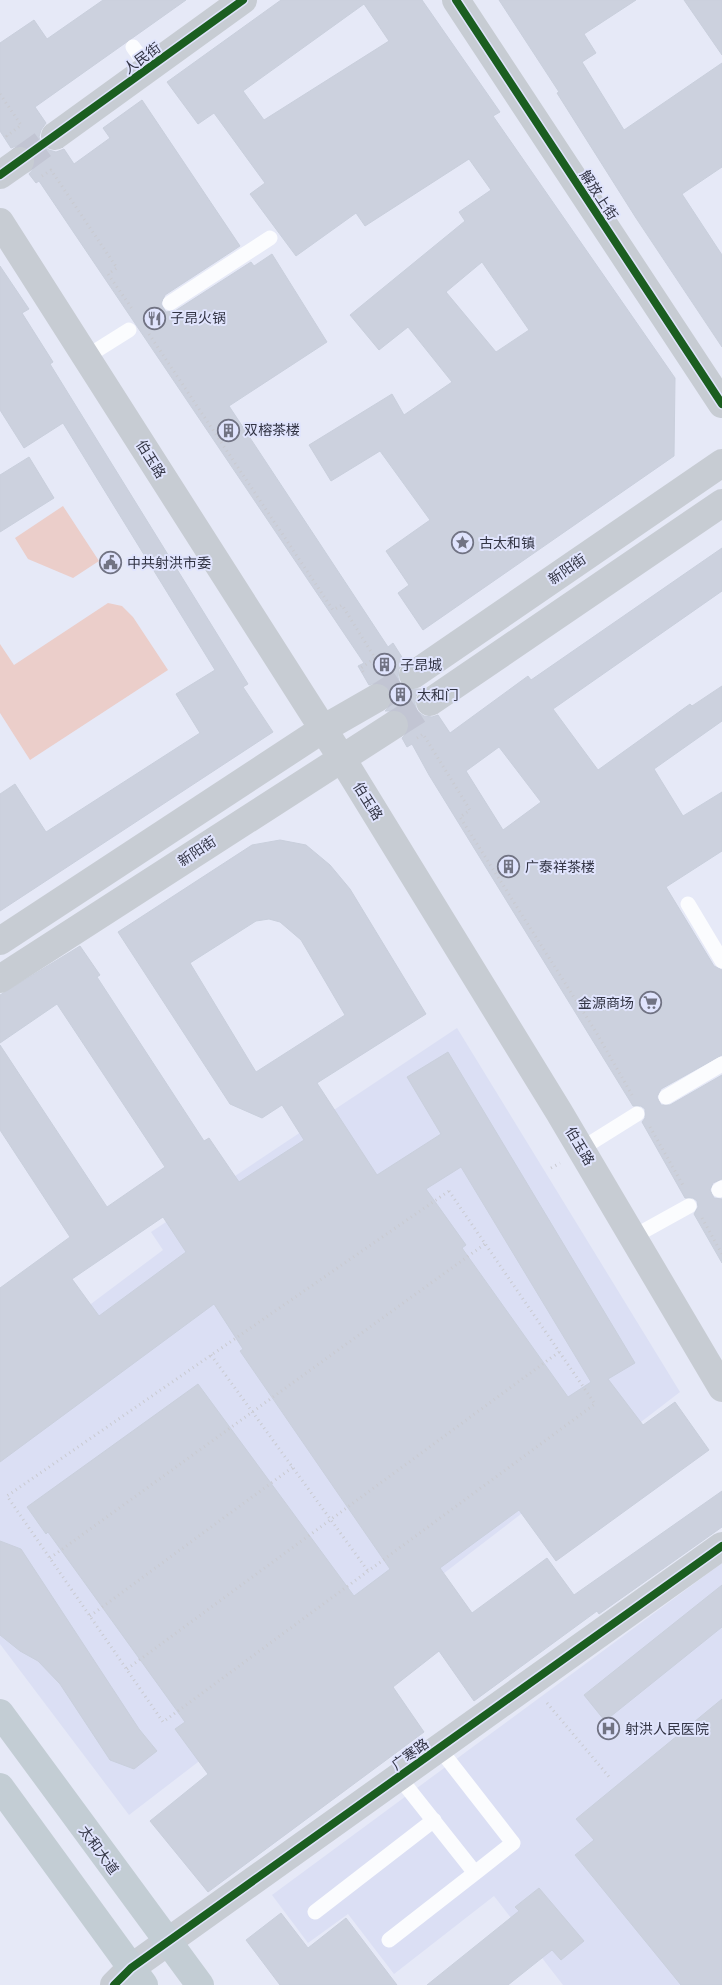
<svg xmlns="http://www.w3.org/2000/svg" width="722" height="1985" font-family="Commissioner,'Noto Sans SC',sans-serif">
<style>
.built{fill:#dbdff4}
.green{fill:#ebceca}
.building{fill:#ccd1de;stroke:#c9cfdc;fill-rule:evenodd}
.lines{fill:none;stroke-linecap:round;stroke-linejoin:round}
.secondary-tunnel{stroke:#c2c5d3;stroke-width:28;stroke-dasharray:28 14;stroke-linecap:butt}
.path{stroke:#c9cad0;stroke-width:3;stroke-dasharray:1 4;stroke-linecap:butt}
.lane{stroke:#fbfcfe;stroke-width:15}
.secondary{stroke:#c7ccd3;stroke-width:28}
.primary{stroke:#c3cdd4;stroke-width:28}
.cycleway-casing{stroke:#e0e4fd;stroke-width:11}
.cycleway{stroke:#1b5e20;stroke-width:8}
.labels{text-anchor:middle;stroke-width:4;stroke-linejoin:round;paint-order:stroke}
.street-label{font-size:14px;fill:#323444;stroke:#e0e4fd}
.poi-label{font-size:14px;fill:#323444;stroke:#e0e4fd;text-anchor:start}
</style>
<rect width="100%" height="100%" fill="#e6e9f7"/>
<path class="built" d="M457 1028 680 1392 129 1815 0 1644V1372L163 1250 151 1232Z
M722 1563V1985H563L494 1896 394 1974 348 1914 308 1943 272 1895Z"/>
<path class="green" d="M63 506 99 561 73 578 28 559 15 538Z
M108 603 122 606 133 617 168 670 30 760 0 713V644L14 665Z"/>
<path class="building" d="M103 0H186L35 107 46 123 41 130 39 137 42 145 49 150 56 152 64 149 74 164 110 138 103 128 142 100 240 246 165 295 161 304 166 312 175 311 251 262 254 266 272 254 327 342 229 406 388 647 393 643 405 662 399 669 398 677 400 684 407 689H422L416 696 415 704 417 711 424 716 432 717 438 715 450 733 528 676 531 680 722 548V591L553 709 598 770 690 704 692 706 722 686V721L654 769 683 816 722 792V851L666 887 714 966 722 970V1055L661 1089 657 1097 661 1105H670L722 1075V1179L713 1183 710 1190 714 1198 722 1199V1263L694 1214 698 1207 697 1201 693 1198H685L642 1122 645 1118V1109L641 1106H633L429 775 412 744 407 747 402 738 408 732 410 725 407 717 401 711H385L391 705 393 699 390 690 384 684 378 682 369 685 358 666 364 663 39 181 36 183 29 174 34 168 36 160 32 152 26 147 19 145 11 148 0 131V43L34 20 47 39ZM499 747 541 802 503 830 466 771Z
M281 0H422L500 112 493 116 675 378 674 456 423 630 398 593 409 585 386 551 430 520 380 451 331 481 309 445 392 394 404 415 452 382 408 327 379 350 350 315 465 221 459 212 491 190 469 159 365 226 356 213 296 256 250 194 265 183 214 113 198 124 167 82ZM364 4 389 41 264 120 243 91ZM482 262 529 330 496 352 446 292Z
M499 0H636L584 34 596 53 582 62 624 130 722 63V167L682 194 722 255V347L636 218 557 93 559 92Z
M684 0H722V55Z
M0 266 29 309 22 313 53 362 50 364 248 684 243 687 273 732 0 911V794L15 784 46 832 200 733 176 694 215 670 63 423 24 448 0 410Z
M29 457 54 498 0 532V475Z
M280 840 306 845 330 865 350 889 426 1014 317 1083 377 1175 441 1134 407 1077 448 1052 635 1363 608 1379 643 1425 675 1402 709 1450 556 1561 519 1510 440 1568 472 1613 547 1558 574 1595 722 1491V1527L599 1614 597 1611 474 1701 439 1651 393 1687 424 1732 208 1892 150 1821 208 1774 175 1729 185 1722 48 1532 46 1534 27 1507 198 1384 354 1596 390 1569 240 1351 243 1349 214 1304 0 1462V1288L70 1237 0 1130V1045L107 1207 165 1167 57 1004 0 1043V995L80 946 100 975 97 977 204 1141 209 1138 239 1182 304 1140 282 1105 262 1118 230 1104 118 932 252 845ZM269 919 280 922 301 940 345 1015 256 1072 190 963 256 921ZM461 1167 591 1382 568 1397 462 1248 466 1245 426 1189ZM163 1217 186 1252 99 1316 72 1279Z
M0 1541 21 1549 139 1729 157 1751 134 1769 110 1760 60 1684 38 1661 20 1651 0 1635Z
M722 1585V1627L605 1721 584 1695Z
M722 1699V1985H681L575 1855 594 1840 576 1819Z
M539 1888 584 1941 561 1960 552 1950 508 1985H427L519 1911 515 1907Z
M281 1913 308 1948 346 1918 397 1985H280L246 1940Z"/>
<g class="lines">
<path class="secondary-tunnel" d="M20 161 55 136
M377 698 413 675
M394 725 430 702"/>
<path class="path" d="M0 94 21 125 7 136 9 139
M42 176 51 170 117 268 108 274 133 310
M149 334 333 610 342 605 375 658 361 668 365 675
M417 738 423 734 470 810 460 817 596 1032 632 1095
M650 1127 684 1187
M551 1168 560 1163
M449 1191 595 1404 163 1722 7 1496Z
M702 1218 722 1254
M211 1355 368 1571
M50 1558 485 1244
M90 1616 293 1467
M127 1669 559 1352
M547 1703 610 1778"/>
<path class="lane" d="M133 47 148 68
M170 303 270 238
M86 357 129 330
M688 904 722 961
M666 1097 722 1064
M581 1149 637 1114
M719 1190 722 1188
M633 1237 689 1206
M399 1777 475 1873 513 1843 439 1748
M315 1912 434 1820
M389 1940 475 1873"/>
<path class="secondary" d="M456 0 722 404
M55 136 243 0
M0 175 20 161
M0 222 341 757 559 1112 722 1388
M413 675 722 463
M430 702 722 503
M0 941 323 729 377 698
M0 979 394 725
M114 1985 131 1968 722 1546"/>
<path class="primary" d="M0 1713 200 1985
M0 1787 144 1985"/>
<defs>
<path id="cycleway" d="M456 0 722 404
M0 175 243 0
M114 1985 131 1968 722 1546"/>
</defs>
<use href="#cycleway" class="cycleway-casing"/>
<use href="#cycleway" class="cycleway"/>
</g>
<defs>
<symbol id="restaurant-ring" viewBox="-11 -11 22 22"><circle r="9.5" fill="#e0e4fd" stroke="#717383" stroke-width="1.5"/><path d="M-5-6h1v4h1v-4h1v4h1v-4h1v5L-1.5 .5V6h-2V.5L-5-1ZM5-6V6H3V1.5H1.5Q1.5-4 5-6Z" fill="#717383"/></symbol>
<symbol id="building-ring" viewBox="-11 -11 22 22"><circle r="9.5" fill="#e0e4fd" stroke="#717383" stroke-width="1.5"/><path d="M-4-6H4V6H1V3H-1V6H-4ZM-2.5-4.3h1.7v1.8h-1.7ZM.8-4.3h1.7v1.8H.8ZM-2.5-1h1.7V.8h-1.7ZM.8-1h1.7V.8H.8Z" fill="#717383"/></symbol>
<symbol id="sight-ring" viewBox="-11 -11 22 22"><circle r="9.5" fill="#e0e4fd" stroke="#717383" stroke-width="1.5"/><path d="M0-6L1.8-2.2L6-1.7L2.9 1.2L3.7 5.4L0 3.3L-3.7 5.4L-2.9 1.2L-6-1.7L-1.8-2.2Z" fill="#717383"/></symbol>
<symbol id="civic-ring" viewBox="-11 -11 22 22"><circle r="9.5" fill="#e0e4fd" stroke="#717383" stroke-width="1.5"/><path d="M-.6-6.5H3V-4.5H.6V-3L4-1V1h2V6H-6V1h2V-1L-.6-3ZM-1.2 2.5V6h2.4V2.5Z" fill="#717383"/></symbol>
<symbol id="supermarket-ring" viewBox="-11 -11 22 22"><circle r="9.5" fill="#e0e4fd" stroke="#717383" stroke-width="1.5"/><path d="M-6-5.5h2.5l.6 2H6L4.5 2H-2.5L-4.4-4H-6ZM-1.5 3.2a1.3 1.3 0 1 0 .1 0ZM3 3.2a1.3 1.3 0 1 0 .1 0Z" fill="#717383"/></symbol>
<symbol id="hospital-ring" viewBox="-11 -11 22 22"><circle r="9.5" fill="#e0e4fd" stroke="#717383" stroke-width="1.5"/><path d="M-5-5h3v3.5h4V-5h3V5h-3V1.5h-4V5h-3Z" fill="#717383"/></symbol>
</defs>
<g fill-rule="evenodd">
<use href="#restaurant-ring" x="142" y="306" width="25" height="25"/>
<use href="#building-ring" x="216" y="418" width="25" height="25"/>
<use href="#sight-ring" x="450" y="530" width="25" height="25"/>
<use href="#civic-ring" x="98" y="550" width="25" height="25"/>
<use href="#building-ring" x="372" y="652" width="25" height="25"/>
<use href="#building-ring" x="388" y="682" width="25" height="25"/>
<use href="#building-ring" x="496" y="854" width="25" height="25"/>
<use href="#supermarket-ring" x="638" y="990" width="25" height="25"/>
<use href="#hospital-ring" x="596" y="1716" width="25" height="25"/>
</g>
<g class="labels">
<g class="street-label">
<text transform="translate(142 58) rotate(-36)" y="5">人民街</text>
<text transform="translate(599 195) rotate(57)" y="5">解放上街</text>
<text transform="translate(151 459) rotate(58)" y="5">伯玉路</text>
<text transform="translate(567 569) rotate(-34)" y="5">新阳街</text>
<text transform="translate(368 801) rotate(58)" y="5">伯玉路</text>
<text transform="translate(197 851) rotate(-33)" y="5">新阳街</text>
<text transform="translate(580 1146) rotate(59)" y="5">伯玉路</text>
<text transform="translate(410 1754) rotate(-36)" y="5">广寒路</text>
<text transform="translate(99 1850) rotate(54)" y="5">太和大道</text>
</g>
<g class="poi-label">
<text x="170" y="323">子昂火锅</text>
<text x="244" y="435">双榕茶楼</text>
<text x="479" y="548">古太和镇</text>
<text x="127" y="568">中共射洪市委</text>
<text x="400" y="670">子昂城</text>
<text x="417" y="700">太和门</text>
<text x="525" y="872">广泰祥茶楼</text>
<text x="634" y="1008" text-anchor="end">金源商场</text>
<text x="625" y="1734">射洪人民医院</text>
</g>
</g>
</svg>
